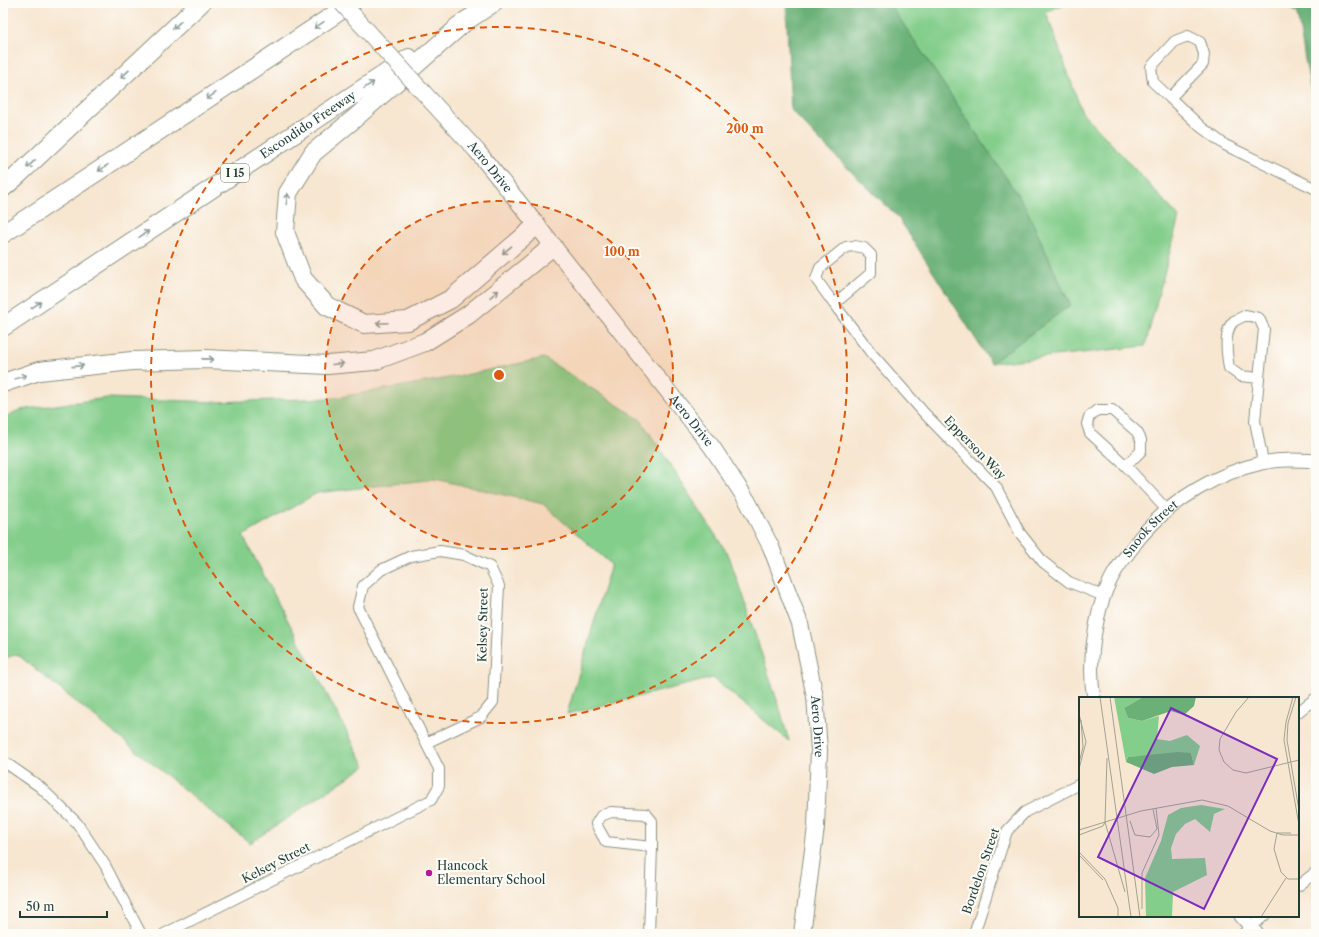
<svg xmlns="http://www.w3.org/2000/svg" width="1319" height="937" font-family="'Libre Caslon Text',serif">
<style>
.green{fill:#84ce8b;stroke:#528660}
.forest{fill:#6bb177;stroke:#457756}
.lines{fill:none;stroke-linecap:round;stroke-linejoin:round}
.minor-casing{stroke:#8b9282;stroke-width:12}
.tertiary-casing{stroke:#8b9282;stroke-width:15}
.primary-casing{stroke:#8b9282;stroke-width:18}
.motorway-casing{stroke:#8b9282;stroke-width:20}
.minor{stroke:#fff;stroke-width:10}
.tertiary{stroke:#fff;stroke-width:13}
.primary{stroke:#fff;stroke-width:16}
.motorway{stroke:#fff;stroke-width:18}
.primary-bridge-casing{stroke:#8b9282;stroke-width:18;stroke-linecap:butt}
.primary-bridge{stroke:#fff;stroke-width:16}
.oneway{stroke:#8f9e9a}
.ring{fill:none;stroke:#de580e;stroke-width:2;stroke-dasharray:7 5}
.poi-dot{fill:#b5179e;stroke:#fdfcf7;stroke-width:1.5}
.labels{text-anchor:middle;stroke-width:4;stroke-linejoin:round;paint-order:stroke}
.shield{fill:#fdfcf7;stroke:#62766e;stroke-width:1}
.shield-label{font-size:11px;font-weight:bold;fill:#1f3d34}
.street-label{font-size:12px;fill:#1f3d34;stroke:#fdfcf7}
.poi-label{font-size:12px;fill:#1f3d34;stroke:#fdfcf7;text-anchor:start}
.inset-road{fill:none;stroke:#a1a292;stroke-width:1}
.view{fill:#7b2cbf;fill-opacity:0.15;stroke:#7b2cbf;stroke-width:2}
.inset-edge{fill:none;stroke:#1f3d34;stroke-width:2}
.centre{fill:#de580e;stroke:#fdfcf7;stroke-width:2}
.ring-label{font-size:12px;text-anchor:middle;font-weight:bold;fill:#de580e;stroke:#fdfcf7;stroke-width:4;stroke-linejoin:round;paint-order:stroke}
</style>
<rect width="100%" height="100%" fill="#fdfcf7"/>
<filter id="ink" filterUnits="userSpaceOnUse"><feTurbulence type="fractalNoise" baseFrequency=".025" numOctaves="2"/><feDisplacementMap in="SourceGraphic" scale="8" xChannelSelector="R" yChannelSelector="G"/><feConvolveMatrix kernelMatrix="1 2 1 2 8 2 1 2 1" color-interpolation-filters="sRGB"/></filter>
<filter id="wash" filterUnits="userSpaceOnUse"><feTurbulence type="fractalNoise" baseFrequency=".012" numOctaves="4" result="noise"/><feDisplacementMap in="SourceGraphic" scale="16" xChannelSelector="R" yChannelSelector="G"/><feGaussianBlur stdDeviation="0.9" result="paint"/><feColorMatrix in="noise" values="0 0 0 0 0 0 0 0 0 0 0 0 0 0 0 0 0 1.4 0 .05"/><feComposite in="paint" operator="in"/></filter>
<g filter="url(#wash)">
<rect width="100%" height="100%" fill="#f7e6d0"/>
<path class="green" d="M889 3H1066L1046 12 1082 112 1179 217 1145 346 991 363 1070 305 1025 206Z
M544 358 641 420 729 556 779 706 789 741 713 678 567 714 611 564 543 504 435 479 317 493 243 536 365 766 250 843 17 654 3 659V418L20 410 107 398 216 402 334 398 465 375Z"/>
<path class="forest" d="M786 3H889L1025 206 1070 305 991 363 898 217 824 145 791 110Z
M1284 3H1316V120L1297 14Z"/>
</g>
<g filter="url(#ink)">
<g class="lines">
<defs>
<path id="minor" d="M1188 36 1200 42 1204 54 1203 64 1170 98 1153 82 1151 67 1175 41Z
M1170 98 1201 127 1225 145 1316 189
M855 246 864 248 871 255V273L834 304 816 279 820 268 846 247Z
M834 304 872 354 925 414 996 487 1020 533 1043 562 1069 582 1104 596
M1246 315 1259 318 1264 329 1259 378 1240 376 1229 368C1227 356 1223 330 1234 321 1238 319 1242 317 1246 315Z
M1259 378 1255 421 1263 462
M1097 410H1112L1137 432 1141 440V451L1126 466 1090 433 1087 424 1089 417Z
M1126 466 1167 510
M440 551 464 555 490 567 499 586 493 702 481 717 426 743 358 607 363 586 381 570 411 556Z
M1298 712 1316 698
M3 761 39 786 77 823 105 865 141 934
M611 812 646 814 652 821V847L606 842 596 824 601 816Z
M1298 886 1316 872
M164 934 431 800 439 786V769L426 743
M649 934 652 847
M974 934 1007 831 1025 812 1080 784
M1243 934 1264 916"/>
<g id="tertiary">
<path id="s1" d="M1094 698C1087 662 1096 603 1115 572 1119 565 1124 559 1129 552 1134 546 1138 539 1144 533 1174 499 1217 473 1262 463 1279 459 1298 460 1316 461"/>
<path d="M1241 916 1257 934"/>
</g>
<g id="primary">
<path id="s2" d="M432 102 477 151 520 204 712 447 748 502 771 547 800 624 815 697 819 750 816 827 802 934"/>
</g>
<g id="motorway">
<path d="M467 20 355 118 313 153 288 193 285 232 303 279 327 306 364 324 408 321 451 299 537 225"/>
<path d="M457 27 493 3"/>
<path d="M3 188 16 177 201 3"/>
<path d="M3 234 352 3"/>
<path id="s3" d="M3 327 409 58"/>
<path d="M3 383 39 371 132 361 206 359 328 365 374 361 425 342 468 315 553 246"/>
</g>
</defs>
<use href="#minor" class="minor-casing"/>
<use href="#tertiary" class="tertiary-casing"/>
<use href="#primary" class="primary-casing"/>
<use href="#motorway" class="motorway-casing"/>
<use href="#minor" class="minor"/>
<use href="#tertiary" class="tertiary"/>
<use href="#primary" class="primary"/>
<use href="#motorway" class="motorway"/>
<defs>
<path id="primary-bridge" d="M342 3 432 102"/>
</defs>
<use href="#primary-bridge" class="primary-bridge-casing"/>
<use href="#primary-bridge" class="primary-bridge"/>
</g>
<defs><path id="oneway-shaft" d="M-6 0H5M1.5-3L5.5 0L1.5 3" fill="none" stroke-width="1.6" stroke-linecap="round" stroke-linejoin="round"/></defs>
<g class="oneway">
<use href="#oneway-shaft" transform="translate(177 25) rotate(137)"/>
<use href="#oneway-shaft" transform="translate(319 25) rotate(146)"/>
<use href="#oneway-shaft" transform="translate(125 74) rotate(137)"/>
<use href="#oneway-shaft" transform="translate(369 85) rotate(-34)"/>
<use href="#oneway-shaft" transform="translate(211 96) rotate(146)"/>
<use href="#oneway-shaft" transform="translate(31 164) rotate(137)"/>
<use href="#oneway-shaft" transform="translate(103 168) rotate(146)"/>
<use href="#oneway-shaft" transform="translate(287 199) rotate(-83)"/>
<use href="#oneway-shaft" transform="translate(144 234) rotate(-34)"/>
<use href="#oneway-shaft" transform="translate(507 250) rotate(140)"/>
<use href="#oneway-shaft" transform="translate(494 294) rotate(-39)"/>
<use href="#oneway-shaft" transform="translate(36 305) rotate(-34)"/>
<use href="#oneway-shaft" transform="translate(382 323) rotate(177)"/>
<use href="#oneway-shaft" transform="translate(208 359) rotate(1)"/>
<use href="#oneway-shaft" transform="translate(338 364) rotate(-5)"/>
<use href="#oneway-shaft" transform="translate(78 366) rotate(-6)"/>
<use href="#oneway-shaft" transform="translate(21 377) rotate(-18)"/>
</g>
</g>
<circle cx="499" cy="375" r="174" fill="#de580e" fill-opacity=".12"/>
<g class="ring">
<circle cx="499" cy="375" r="174"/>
<circle cx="499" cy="375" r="348"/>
</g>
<circle class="poi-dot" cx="429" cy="873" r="4"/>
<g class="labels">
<rect class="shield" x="221" y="164" width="28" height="18" rx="3"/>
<g class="shield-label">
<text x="235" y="177">I 15</text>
</g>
<g class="street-label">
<text dy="4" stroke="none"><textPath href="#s3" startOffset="366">Escondido Freeway</textPath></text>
<text dy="4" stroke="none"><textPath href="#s2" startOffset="87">Aero Drive</textPath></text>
<text dy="4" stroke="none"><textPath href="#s2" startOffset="411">Aero Drive</textPath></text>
<text transform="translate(975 448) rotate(46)" y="4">Epperson Way</text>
<text dy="4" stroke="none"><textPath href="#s1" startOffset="186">Snook Street</textPath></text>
<text transform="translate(483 625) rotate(-89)" y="4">Kelsey Street</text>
<text dy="4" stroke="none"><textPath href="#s2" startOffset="747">Aero Drive</textPath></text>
<text transform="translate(276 863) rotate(-27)" y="4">Kelsey Street</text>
<text transform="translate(981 871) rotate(-71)" y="4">Bordelon Street</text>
</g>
<g class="poi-label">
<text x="437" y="870">Hancock<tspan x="437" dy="14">Elementary School</tspan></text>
</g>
</g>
<g transform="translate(1079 697)">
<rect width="220" height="220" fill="#f7e6d0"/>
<path d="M35 0H64L45 11 49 21 63 24 80 19 78 42 91 44 108 38 121 49 115 68 112 56 49 60 47 65ZM122 108 146 112 135 117 131 135 116 122 106 127 97 137 92 151 93 162 126 161 128 178 94 195 93 220H67L66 181 82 144 89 118 102 111Z" fill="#84ce8b"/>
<path d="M64 0H117L115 9 105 18 92 14 63 24 49 21 45 11ZM99 55 112 56 115 68 93 70 75 77 47 65 49 60Z" fill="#6bb177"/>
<path class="inset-road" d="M21 0 52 220M31 0 61 220M170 0 157 15 141 42 140 53 145 65 154 73 167 76 220 63M214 0 207 25 205 43 220 128M217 0 209 26 208 43 220 113M0 17 7 45 0 72M28 61 26 125 46 195M0 66 4 50 2 23M51 124 56 138 71 140 78 132 74 112M0 133 62 114 123 103 149 109 191 134 204 138H220M198 136 195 152 202 175 209 182H220M198 136H212M0 138 24 129 26 125M0 155 26 182 39 211V220M0 158 24 183M63 212V176L80 138 77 111M182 220 207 181"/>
<path class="view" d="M92 11 198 62 125 212 19 160Z"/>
<rect width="220" height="220" class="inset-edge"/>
</g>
<circle cx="499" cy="375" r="6" class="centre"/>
<g class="ring-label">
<text x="745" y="133">200 m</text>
<text x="622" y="256">100 m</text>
</g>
<rect width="1319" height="937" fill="none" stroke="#fdfcf7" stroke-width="16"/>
<path d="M20 911v6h87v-6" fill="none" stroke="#1f3d34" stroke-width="2"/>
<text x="26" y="911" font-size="12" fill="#1f3d34" stroke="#fdfcf7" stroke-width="3" paint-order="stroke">50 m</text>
</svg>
